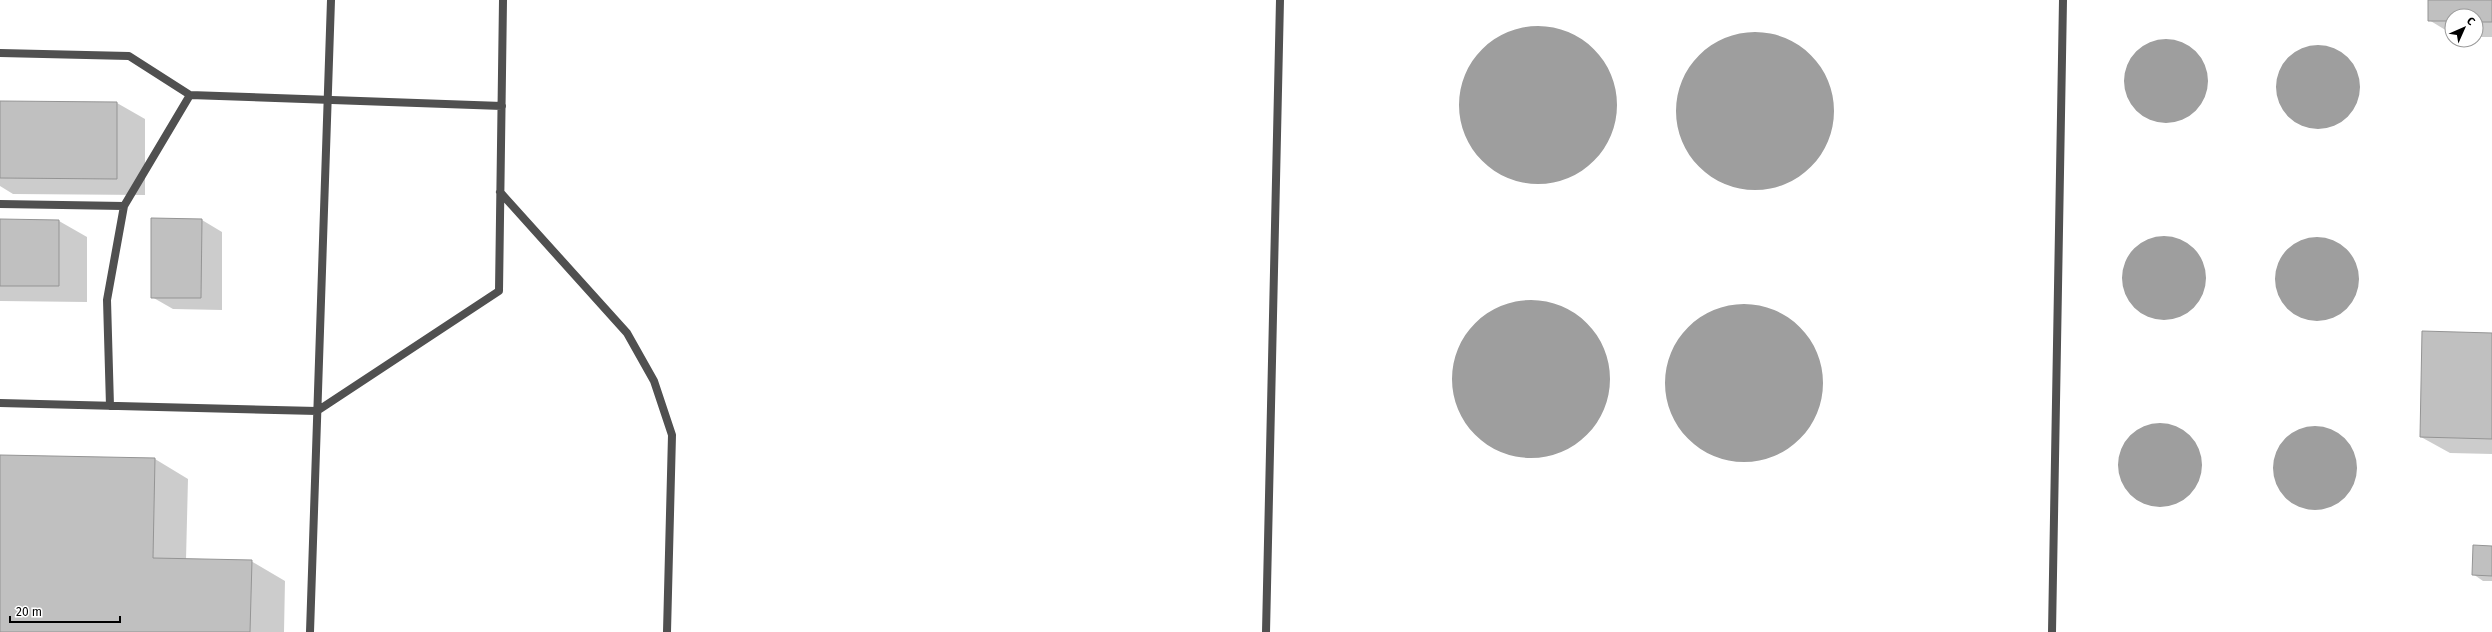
<svg xmlns="http://www.w3.org/2000/svg" width="2492" height="632" font-family="'Fira Sans',sans-serif">
<style>
.water{fill:#9e9e9e}
.shadow{fill:#0003}
.building{fill:#c0c0c0;stroke:#949494}
.lines{fill:none;stroke-linecap:round;stroke-linejoin:round}
.service{stroke:#505050;stroke-width:8}
</style>
<rect width="100%" height="100%" fill="#fff"/>
<path class="water" d="M1459 105a79 79 0 1 1 158 0a79 79 0 1 1-158 0Z
M1676 111a79 79 0 1 1 158 0a79 79 0 1 1-158 0Z
M2124 81a42 42 0 1 1 84 0a42 42 0 1 1-84 0Z
M2276 87a42 42 0 1 1 84 0a42 42 0 1 1-84 0Z
M2122 278a42 42 0 1 1 84 0a42 42 0 1 1-84 0Z
M2275 279a42 42 0 1 1 84 0a42 42 0 1 1-84 0Z
M1452 379a79 79 0 1 1 158 0a79 79 0 1 1-158 0Z
M1665 383a79 79 0 1 1 158 0a79 79 0 1 1-158 0Z
M2118 465a42 42 0 1 1 84 0a42 42 0 1 1-84 0Z
M2273 468a42 42 0 1 1 84 0a42 42 0 1 1-84 0Z"/>
<path class="shadow" d="M2429 0H2492V37H2476V16H2452V34L2429 20Z
M0 102 117 103 145 119V195L13 194 0 186Z
M0 220 59 221 87 237V302L0 301Z
M202 220 222 232V310L173 309 152 297Z
M2492 334V454L2450 453 2421 437Z
M0 456 155 459 188 479 186 560 251 561 285 581 284 632H0Z
M2492 547V581H2483L2473 574Z"/>
<path class="building" d="M2428 0H2492V22H2476V16H2452V21H2428Z
M0 101 117 102V179L0 178Z
M151 218 202 219 201 298H151Z
M0 219 59 220V286H0Z
M2422 331 2492 333V439L2420 437Z
M0 455 155 458 153 558 252 560 250 632H0Z
M2473 545 2492 546V576L2472 575Z"/>
<g class="lines">
<path class="service" d="M0 53 129 56 190 95 502 106
M500 192 627 333 654 381 672 435 667 632
M0 204 124 206
M0 403 317 411 499 291 503 0
M110 406 107 300 124 206 190 95
M310 632 331 0
M1266 632 1280 0
M2052 632 2063 0"/>
</g>
<g transform="translate(2464 28) rotate(45)"><circle r="19" fill="#ffffff" stroke="#999999"/>
<path d="M0-3L7 15L0 10L-7 15Z" fill="#000000"/>
<text y="-6" font-size="11" font-weight="bold" text-anchor="middle" fill="#000000">С</text>
</g>
<path d="M10 616v6h110v-6" fill="none" stroke="#000000" stroke-width="2"/>
<text x="16" y="616" font-size="12" fill="#000000" stroke="#ffffff" stroke-width="3" paint-order="stroke">20 m</text>
</svg>
